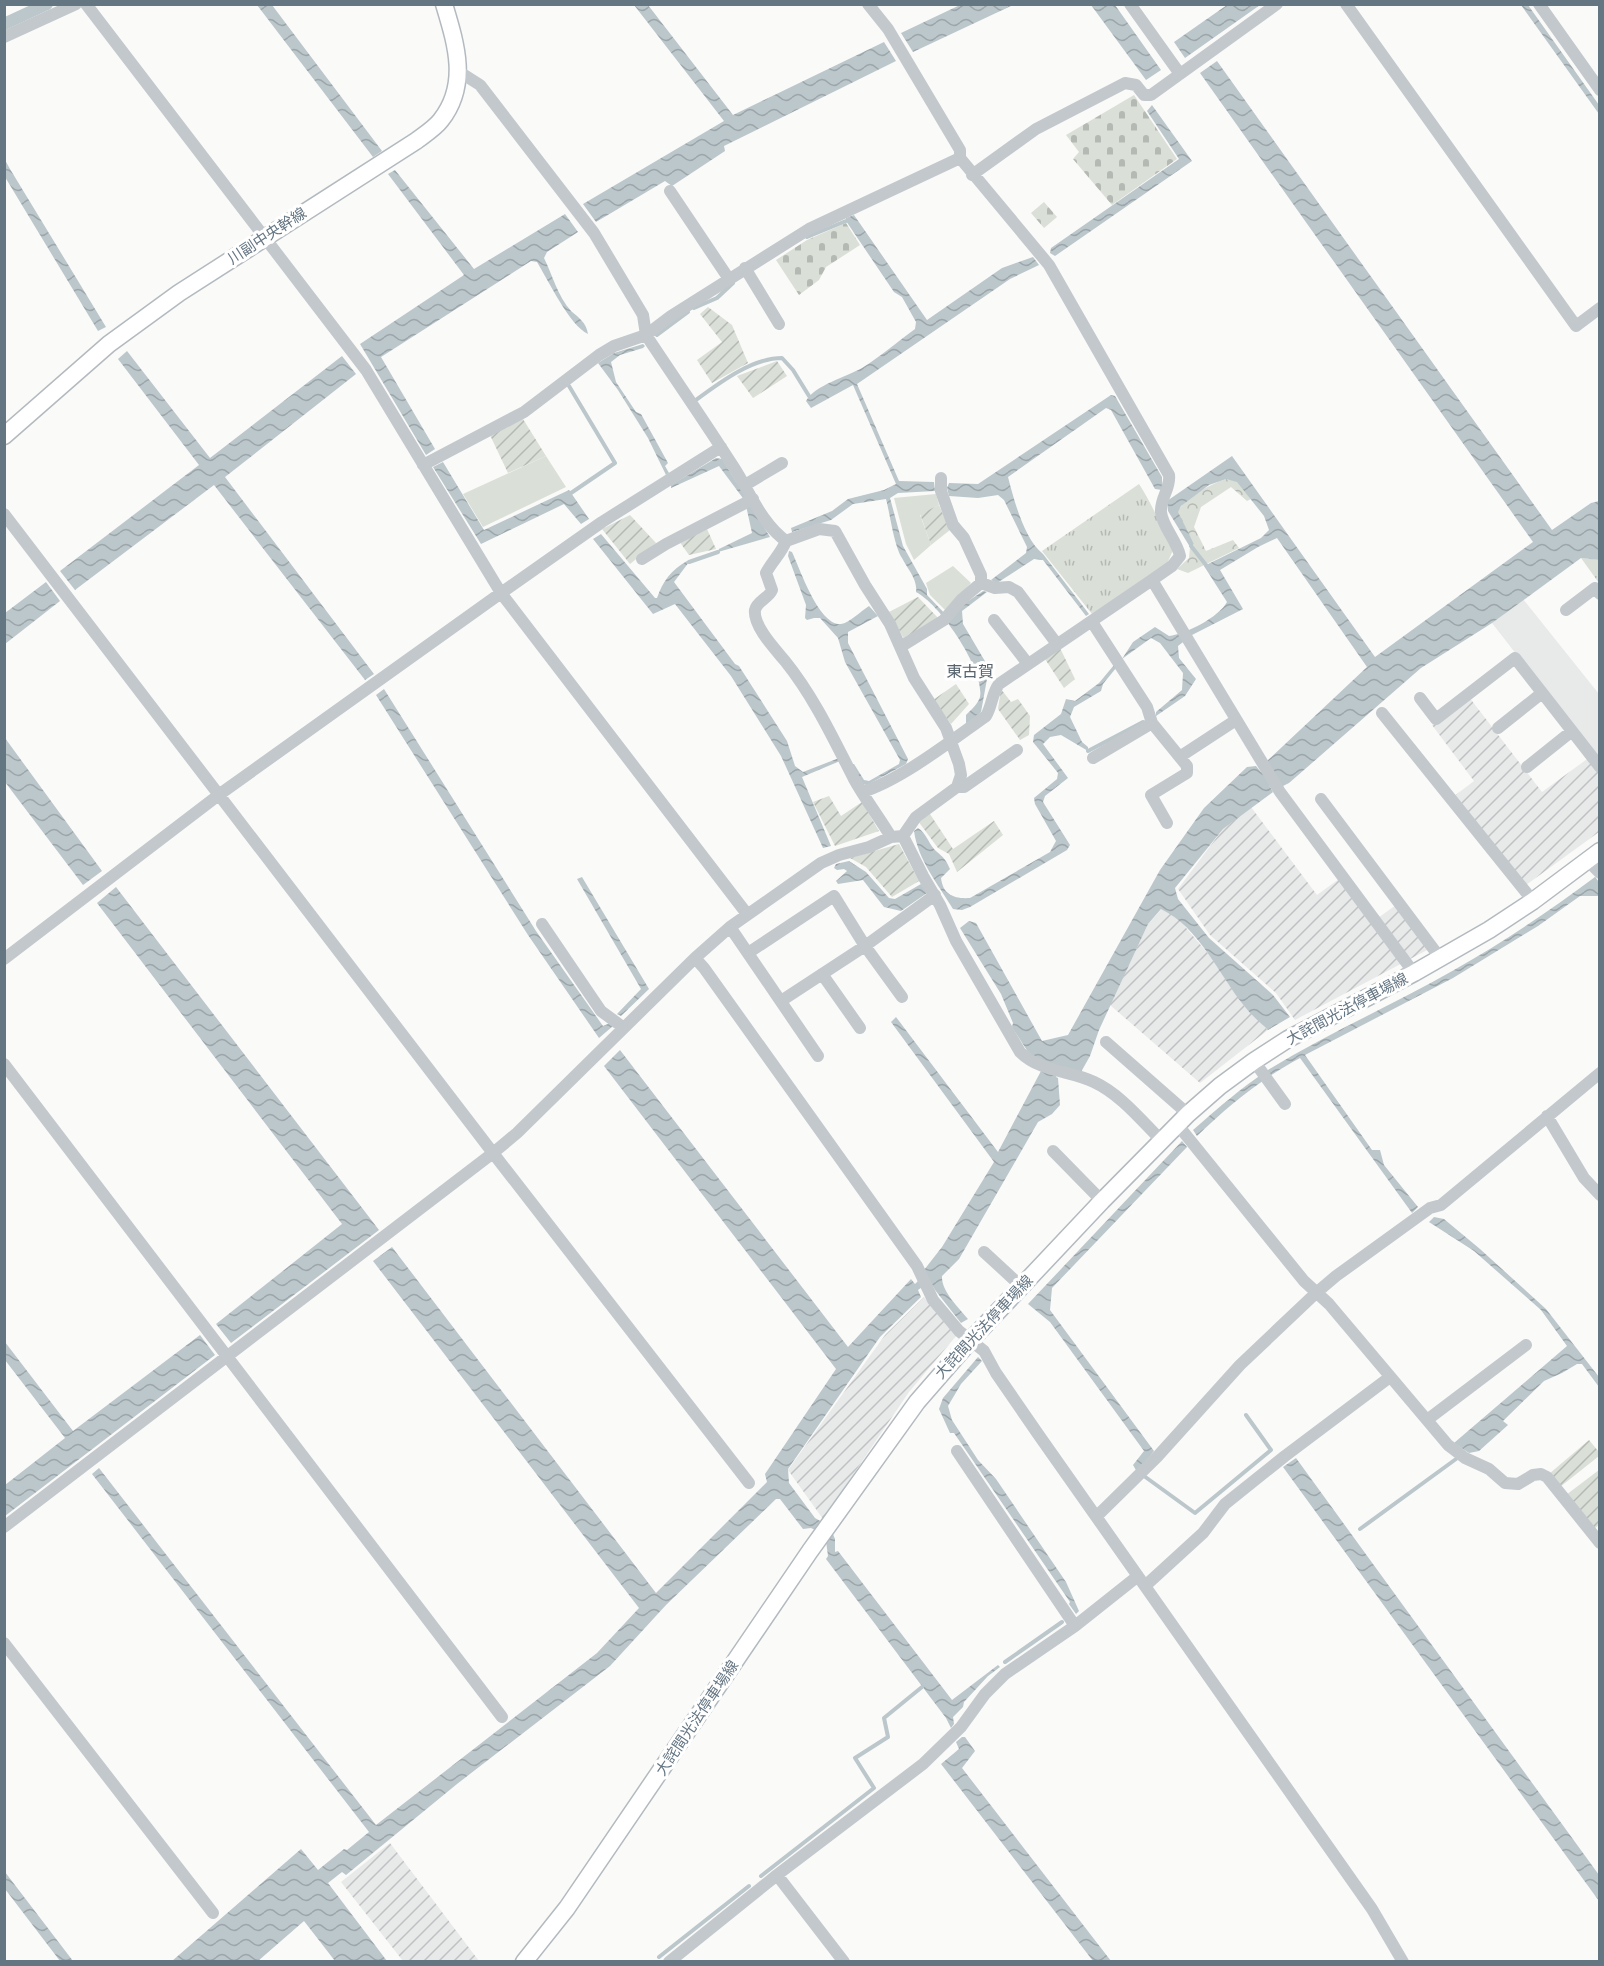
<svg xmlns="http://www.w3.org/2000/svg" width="1604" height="1966" font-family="'Nunito Sans','Noto Sans JP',sans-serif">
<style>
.built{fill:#e8e9e9}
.industrial{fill:url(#industrial-furrows)}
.grass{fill:#dadfd7}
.forest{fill:url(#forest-crowns)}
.cemetery{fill:url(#cemetery-stones)}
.park{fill:url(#park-tufts)}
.garden{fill:url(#garden-furrows)}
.water{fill:url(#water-waves)}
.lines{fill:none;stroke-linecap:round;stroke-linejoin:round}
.stream{stroke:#bbc7cb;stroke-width:4}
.canal{stroke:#bbc7cb;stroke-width:12}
.secondary-casing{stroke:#b3babf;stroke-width:19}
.street{stroke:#c3c8cc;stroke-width:12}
.secondary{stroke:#fff;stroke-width:16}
.labels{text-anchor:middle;stroke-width:6;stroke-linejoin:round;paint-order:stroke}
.street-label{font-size:15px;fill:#657683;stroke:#fff}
.neighbourhood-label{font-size:16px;fill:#57646e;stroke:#fff}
</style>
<defs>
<pattern id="industrial-furrows" width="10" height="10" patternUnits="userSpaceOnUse" patternTransform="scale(1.5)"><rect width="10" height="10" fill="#e8e9e9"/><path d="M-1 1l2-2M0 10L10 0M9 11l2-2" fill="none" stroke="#c0c1c2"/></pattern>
<pattern id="forest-crowns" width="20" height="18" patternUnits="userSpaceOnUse" patternTransform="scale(1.5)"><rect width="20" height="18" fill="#dadfd7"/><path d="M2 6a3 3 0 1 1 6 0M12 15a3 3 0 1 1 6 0" fill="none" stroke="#b4b9b4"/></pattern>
<pattern id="cemetery-stones" width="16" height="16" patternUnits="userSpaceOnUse" patternTransform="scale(1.5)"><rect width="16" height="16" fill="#dadfd7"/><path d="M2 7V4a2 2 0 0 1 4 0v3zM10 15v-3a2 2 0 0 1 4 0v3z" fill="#b4b9b4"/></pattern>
<pattern id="park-tufts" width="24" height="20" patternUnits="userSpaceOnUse" patternTransform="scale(1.5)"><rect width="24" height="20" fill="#dadfd7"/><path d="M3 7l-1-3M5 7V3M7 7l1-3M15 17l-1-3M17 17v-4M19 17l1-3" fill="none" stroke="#b4b9b4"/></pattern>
<pattern id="garden-furrows" width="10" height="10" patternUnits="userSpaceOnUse" patternTransform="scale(1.5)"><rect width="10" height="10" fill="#dadfd7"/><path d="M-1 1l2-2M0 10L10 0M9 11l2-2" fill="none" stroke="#b4b9b4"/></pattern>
<pattern id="water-waves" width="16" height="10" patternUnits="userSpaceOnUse" patternTransform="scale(1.5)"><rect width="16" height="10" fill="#bbc7cb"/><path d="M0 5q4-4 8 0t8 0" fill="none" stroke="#9ca6aa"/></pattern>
</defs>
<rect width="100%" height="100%" fill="#fafaf8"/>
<path class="built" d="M1523 599 1599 694V761L1492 623Z"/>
<path class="industrial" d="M1469 697 1542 792 1594 754 1599 761V832L1526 885 1453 797 1474 781 1432 725Z
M1251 807 1317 895 1339 879 1371 923 1396 905 1429 949 1295 1020 1276 993 1210 935 1178 889 1223 829Z
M1162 909 1175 915 1211 957 1245 1007 1268 1030 1200 1083 1110 1005 1148 924Z
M924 1297 957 1335 909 1392 823 1519 788 1470 885 1335Z
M390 1843 479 1961H403L341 1882Z"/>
<path class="grass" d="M546 456 566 487 483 527 463 494Z
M936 494 939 505 920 515 931 545 914 560 906 544 894 498Z
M953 566 971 583 946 611 930 595 926 583Z"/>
<path class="forest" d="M1226 479 1237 481 1251 499 1247 501 1231 487 1201 507 1194 527 1206 551 1233 540 1239 548 1188 573 1177 569 1189 558 1190 547 1194 544 1177 512C1187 496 1209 485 1226 479Z"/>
<path class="cemetery" d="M1134 95 1177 159 1112 205 1073 159 1079 152 1066 135Z
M1044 202 1057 217 1044 228 1031 213Z
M846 223 860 245 826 267 819 280 799 295 776 260 807 240Z"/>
<path class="park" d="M1139 484C1153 505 1161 527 1173 550L1166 566 1092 614 1042 551Z
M1581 558 1599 560V583Z"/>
<path class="garden" d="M708 307 732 325 748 363 712 383 697 360 722 342 700 314Z
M777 361 787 376 753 398 737 376Z
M523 419 546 456 508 473 489 433Z
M939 505 950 530 931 545 920 514Z
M630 515 656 543 630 564 602 529Z
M707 529 716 549 689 555 679 541Z
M918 597 939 619 904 639 889 612Z
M1060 648 1075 679 1064 688 1045 659Z
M956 684 969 704 951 724 933 700Z
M1001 689 1011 702 1018 699 1030 716 1029 735 1020 740 998 709Z
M829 796 841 816 862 802 879 831 835 846 813 802Z
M928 811 953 849 994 821 1003 835 957 872 949 854 938 848 918 821Z
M899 844 919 881 892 897 866 867 850 858Z
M1589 1440 1599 1452V1456L1560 1487 1549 1474Z
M1599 1470V1525L1594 1529 1566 1495Z"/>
<path class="water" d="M257 5H272L382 151 373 157Z
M634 5H648L733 115 884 42 896 61 724 146 725 151 672 186 665 181 596 222 583 204 724 121Z
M960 5H1013L913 52 901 33Z
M1091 5H1115L1161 70 1146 80Z
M1227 5H1260L1185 58 1174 42Z
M1521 5H1528L1599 105V114Z
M1217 61 1552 530 1591 503 1599 501V560L1581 558 1492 623 1421 668 1289 783 1283 786 1269 785 1273 792 1223 829 1175 888 1178 899 1209 938 1273 995 1290 1017 1268 1030C1261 1023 1252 1016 1245 1007 1219 975 1200 928 1161 909L1148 924 1099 1030 1090 1056 1081 1072 1060 1066 1056 1077 1058 1078 1060 1105 1052 1114 1038 1122 959 1259 942 1276C941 1291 959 1308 968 1319L961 1323 935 1290 924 1270 942 1247 994 1162 891 1022 896 1017 998 1152 1041 1071 1039 1060 1028 1052 1012 1027 1013 1023 1001 994 960 928 969 921 976 923 1042 1041 1068 1035 1160 870 1204 808 1247 767 1256 766 1261 772 1270 766 1267 761 1367 667 1277 538 1258 547 1220 570 1243 609 1192 635 1178 646 1179 658 1196 679 1185 696 1156 716V712L1182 690 1183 673 1160 643 1151 638 1122 659 1133 642 1155 627 1169 636C1186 634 1219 617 1227 602L1204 566 1261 538 1269 530 1264 516 1237 482 1226 479 1209 485 1181 506 1178 512 1194 544 1190 547 1168 511 1167 501 1232 456 1375 657 1533 542 1200 73Z
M1152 105 1192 161 1055 256 1050 253 1051 248 1179 159 1147 111Z
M5 160 10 169 106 327 98 331 5 177Z
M395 170 474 269 565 214 578 232 547 252 544 258C552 274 558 297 571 311 579 318 586 322 588 334 570 326 548 280 537 262L531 261 381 357 435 449 426 455 360 344 464 275 388 174Z
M854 215 927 320 1002 268 1033 257 1039 265 1010 279 857 384 899 481 934 482 935 491 898 493 890 498 903 546 927 589V595L950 619 961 606 983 591 987 592 962 611 963 624 989 668 981 712 966 725V715C971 710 978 704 980 697 985 670 940 604 916 592 918 580 907 568 902 558 894 546 890 514 886 499L853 504 831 520 792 532 791 528 832 511 848 499 884 490 896 484 853 385 811 408 806 401C815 385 846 377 862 368 880 357 897 342 915 329L916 322 902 297 894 292 846 221V218Z
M643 344 645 346 643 348 620 355 611 362 616 382 636 412 641 414 668 463 665 466 669 473 666 475 648 438 618 390 598 363 614 353Z
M127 351 210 458 342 356 356 374 225 477 374 674 365 680 214 485 75 590 60 571 199 465 118 359Z
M1111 395 1115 396 1162 477V490L1155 489 1111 410 1106 408 1008 477C1014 500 1024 539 1043 554L1089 614 1086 616 1043 560 1034 559 997 583 991 580 1026 553 1027 547 1004 500 998 495 978 498 949 496 947 488 949 483 978 484Z
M716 458 722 459 770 537 718 552 719 549 752 533 745 501 719 466 671 488V485Z
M443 462 484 530 569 490 589 519 581 524 564 504 481 544 433 467Z
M601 534 655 598H657C663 581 671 570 687 561L689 562 674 582 735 664 739 666 787 741 795 766 803 772 839 758 840 761 802 777 831 846 823 848 781 756 731 676 675 604 653 614 593 539Z
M789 551 792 552C800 569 819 626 841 624 849 623 861 611 869 606L878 616 848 632V643L908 759 906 764 867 785 861 784 852 764H854L864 780 869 781 899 764 900 760 845 662 838 638 820 618H814L807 620 805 618 806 605 788 556Z
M46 582 60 601 5 644V613Z
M1114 665 1116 668 1103 684 1101 691 1074 707 1070 717 1082 742 1088 747V751L1061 735 1050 737 1043 744 1068 778 1045 796 1043 802 1070 845 1067 850 970 907 962 910 953 909C938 884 918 860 914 831L918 828C926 833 928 842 934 849 942 857 945 857 950 869L941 878C943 895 954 899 970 898L1050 852 1056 841 1035 804 1034 798 1057 779 1058 773 1033 742 1034 735 1061 714 1066 699 1075 701 1099 683Z
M384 689 536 931 603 1026 610 1023 613 1026 599 1038 528 935 376 695Z
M5 738 102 871 83 885 5 782Z
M849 861 866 872 889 898 895 899 921 884 927 893 901 911 884 907 863 880 838 884 836 881 847 871 844 869 837 870 834 868 836 864Z
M582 877 649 989 621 1016 617 1014 641 989 577 879Z
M1595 877 1599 882V898L1598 896H1580L1538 926 1453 978 1305 1055 1372 1150H1380L1384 1165 1418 1207 1412 1213 1300 1058C1261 1079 1229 1105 1197 1136L1193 1130C1217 1109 1241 1088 1268 1070 1328 1033 1393 1005 1454 970 1504 942 1549 911 1595 877Z
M116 887 379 1230 231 1343 216 1324 342 1224 97 903Z
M620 1050 848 1347 911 1279 915 1284 918 1281 922 1287 918 1290 921 1297 880 1337 788 1469 789 1483 815 1518 822 1522 815 1530 811 1528 803 1529 780 1499H776L666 1605 610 1666 457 1784 346 1875 342 1872 328 1883 387 1961H335L304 1921 258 1961H172L301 1849 318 1870 344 1849 347 1850 369 1832 92 1474 99 1468 376 1825 597 1653 639 1608 373 1261 392 1247 656 1593 767 1482 765 1474 836 1369 604 1066Z
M1182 1141 1187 1147 1052 1288 1050 1310 1154 1451 1137 1472 1133 1465 1144 1451 1050 1322 1028 1304Z
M1434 1217 1444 1219 1480 1249 1546 1309 1599 1377V1387L1582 1364H1577L1562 1373 1544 1381 1503 1421 1508 1425 1479 1451 1469 1453 1454 1443 1567 1346 1541 1310 1474 1251 1429 1222Z
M200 1335 215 1355 5 1516V1485L65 1438 5 1360V1342L73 1431Z
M978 1357 982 1361 961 1384 948 1406 952 1420 978 1460 996 1479 1066 1582 1079 1611 1076 1614 1069 1604 1070 1602 954 1433H950L939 1409 943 1398Z
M1296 1458 1599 1875V1901L1283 1467Z
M832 1532 835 1539V1552L838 1551 952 1700 998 1665 1000 1667 988 1676 964 1702 963 1707 953 1717 954 1724 951 1728 946 1718 826 1559 828 1556 826 1541Z
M962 1737H965L975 1751 962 1768 1111 1961H1093L941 1764 959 1749 956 1742Z
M5 1872 73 1961H60L5 1889Z"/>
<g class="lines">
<path class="stream" d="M807 237 846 221
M694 308 717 298 733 283
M657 335 688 312
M569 386 615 463 571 493
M696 400C719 383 752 358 782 358L793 370 809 396
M1191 546 1206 565
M689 562 718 552
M1088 751 1143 722
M1144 1476 1195 1513 1271 1450 1246 1415
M1360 1529 1456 1459
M1005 1662 1062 1622
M761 1876 874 1788 855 1758 888 1737 884 1718 922 1687
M659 1957 749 1886"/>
<path class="canal" d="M4 24 47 4"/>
<defs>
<path id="secondary" d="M4 436 109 344 179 293 416 141C424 135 435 128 441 120 469 84 456 44 444 4
M524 1962 567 1908 810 1551 917 1402 970 1341 1102 1201 1188 1114 1220 1086 1254 1061 1288 1039 1414 973 1489 930 1533 901 1600 851"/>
</defs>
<use href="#secondary" class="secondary-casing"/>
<path class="street" d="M86 4 366 370 501 593 747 914
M1130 4 1180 74
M1346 4 1576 326 1600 308
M1539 4 1600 90
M4 37 76 4
M458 71 480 85 594 233 643 315 646 335C675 379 705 422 733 466 750 492 761 523 786 541
M972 175 1036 129 1125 83 1136 85 1144 95H1151L1277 4
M670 191 729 279
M745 268 779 324
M423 465 524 412 599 355 614 346 646 335 671 316 809 229 960 158
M941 478V491L953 525 964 538 981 575V583L995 588 1009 587 1018 592 1057 644
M745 485 782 463
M4 514 493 1153 749 1483
M642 559 666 544 753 499
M1152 580 1280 792 1414 973
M1566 610 1595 588 1600 594
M994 620 1028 664
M1092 622 1147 707 1152 723 1187 766V773L1151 795 1167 823
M902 646 944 620 962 599 981 583
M1420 698 1436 719 1515 658 1600 767
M1382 713 1533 901
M1498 728 1542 693
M1181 756 1236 720
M1093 758 1152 723
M1527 767 1572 731
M957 787H964L1017 750
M862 792C901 780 952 740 986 716 992 706 992 693 999 684L1152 580 1172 566 1180 556C1177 541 1162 526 1161 512 1160 498 1171 488 1169 475L1049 265 960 158V150L888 29 868 4
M1321 799 1441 959
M903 836 923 876 940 905 956 941 1020 1052C1040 1072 1069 1070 1094 1082 1120 1094 1141 1120 1161 1140
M1588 861 1600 873
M542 924 601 1011 624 1028
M730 927 818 1056
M748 953 834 896 865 946 902 997
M695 958 704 968 917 1266 933 1300 959 1331 984 1351 996 1373 1038 1434 1372 1909 1403 1962
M4 959 220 794 501 593 602 522 721 447
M822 974 860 1028
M781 1001 865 946 935 895
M1106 1042 1188 1114
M1254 1061 1285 1104
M4 1064 502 1717
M1547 1116 1584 1178 1600 1195
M1177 1124 1304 1281 1329 1304 1448 1445 1465 1458 1489 1469 1505 1483 1518 1484 1533 1475 1541 1474 1547 1477 1600 1543
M1053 1151 1102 1201
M984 1252 1022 1287
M1427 1420 1526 1345
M957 1451 1075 1626
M1097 1516 1157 1457 1240 1365 1316 1293 1336 1276 1430 1208 1441 1205 1600 1073
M4 1527 493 1153 517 1133 695 958 730 927 821 863 839 855 869 847 891 837 903 836 916 817 957 787 961 775 959 764 946 728 914 678 890 624 865 585 835 531 819 529 786 541C781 554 772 561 766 573L772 590C769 598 757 601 755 610 753 626 775 649 785 661 814 697 833 738 854 779 865 799 879 817 891 837
M1145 1586 1203 1533 1225 1504 1285 1456 1390 1377
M4 1643 213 1913
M777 1875 844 1962
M669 1962 777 1875 923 1764 961 1727 985 1694 1005 1674 1075 1626 1138 1576"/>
<use href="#secondary" class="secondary"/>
</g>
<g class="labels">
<g class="street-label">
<text transform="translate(267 236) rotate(-33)" y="5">川副中央幹線</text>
<text transform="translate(1347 1009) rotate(-28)" y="5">大詫間光法停車場線</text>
<text transform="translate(984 1327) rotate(-47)" y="5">大詫間光法停車場線</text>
<text transform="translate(697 1718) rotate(-56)" y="5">大詫間光法停車場線</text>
</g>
<g class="neighbourhood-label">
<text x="970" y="677">東古賀</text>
</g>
</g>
<rect width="1604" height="1966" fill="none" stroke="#657683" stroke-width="12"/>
</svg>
